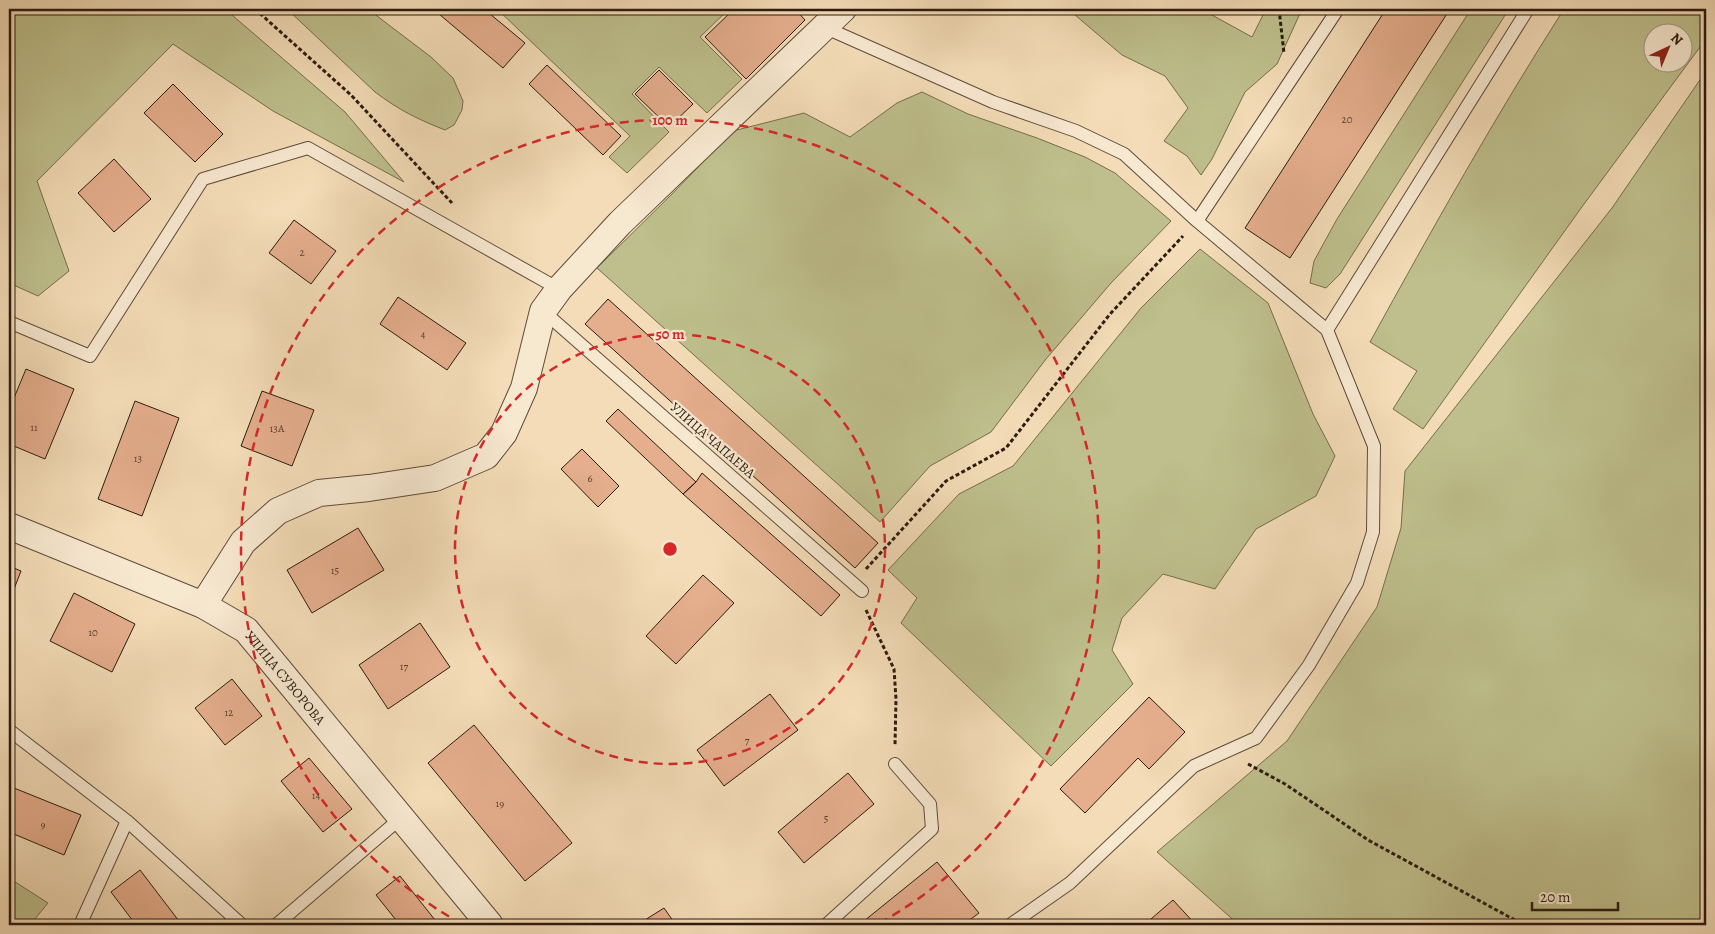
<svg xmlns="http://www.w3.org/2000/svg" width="1715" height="934" font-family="Alegreya,serif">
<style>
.green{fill:#bebf8c;stroke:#756d4e;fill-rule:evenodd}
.building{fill:#e5ae8d;stroke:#2c1b10}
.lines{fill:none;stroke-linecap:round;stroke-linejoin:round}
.service-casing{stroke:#5e4b3a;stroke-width:14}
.minor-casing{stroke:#5e4b3a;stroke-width:28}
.path{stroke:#2c1b10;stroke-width:3;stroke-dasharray:4 2.5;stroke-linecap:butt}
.service{stroke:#f7e8d0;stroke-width:12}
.minor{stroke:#f7e8d0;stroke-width:26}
.ring{fill:none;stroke:#d62828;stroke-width:2.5;stroke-dasharray:9 6}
.labels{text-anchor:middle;stroke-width:4.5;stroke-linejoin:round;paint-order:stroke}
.number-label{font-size:11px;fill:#5a402f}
.street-label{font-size:14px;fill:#2c1b10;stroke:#f7e8d0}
.centre{fill:#d62828;stroke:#f7e8d0;stroke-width:2.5}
.ring-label{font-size:15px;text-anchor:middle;font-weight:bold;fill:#d62828;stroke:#f7e8d0;stroke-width:4.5;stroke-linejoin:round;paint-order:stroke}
</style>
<rect width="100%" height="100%" fill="#f3dcb7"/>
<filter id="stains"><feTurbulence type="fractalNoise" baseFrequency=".004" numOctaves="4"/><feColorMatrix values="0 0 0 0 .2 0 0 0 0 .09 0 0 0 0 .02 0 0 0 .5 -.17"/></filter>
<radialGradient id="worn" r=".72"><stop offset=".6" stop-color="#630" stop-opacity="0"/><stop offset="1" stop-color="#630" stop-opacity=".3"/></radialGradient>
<path class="green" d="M9 9H225L345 112 404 182 273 111 173 44 37 181 69 271 38 296 9 283Z
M287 9H370L377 16 431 57 453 78 463 101 462 110 454 125 445 130C417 119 399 110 375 92Z
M497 9H729L700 37 742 79 707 113 659 67 632 94 669 132 627 173 609 157 630 136Z
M1068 9H1201L1252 37 1266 9H1302L1277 64 1245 92 1212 159 1201 175 1187 156 1164 141 1188 108 1165 76 1122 55Z
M1471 9H1509L1340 274 1326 288 1310 283 1314 261 1337 219Z
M1564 9H1706V39L1584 204 1423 429 1393 409 1417 371 1370 342C1432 229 1495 117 1564 9ZM1652 32H1682V62H1652Z
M1706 71V925H1239L1157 852 1287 741 1377 607 1401 528 1405 471 1612 208Z
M922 92 968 114 1037 138 1085 157 1115 173 1171 221 1111 283 1046 359 991 432 930 466 880 522 597 268 672 194 733 131 804 113 850 137 897 103Z
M1200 249 1268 303 1313 414 1335 456 1316 496 1256 529 1215 589 1163 574 1122 618 1112 650 1133 684 1051 766 901 623 917 598 888 570 959 494 1013 466 1141 308Z
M9 878 48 903 30 925H9Z"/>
<path class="building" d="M433 9H484L525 43 503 68Z
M734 9H795L805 20 746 79 705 37Z
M1386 9H1450L1290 258 1245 228Z
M547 65 621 136 603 155 529 84Z
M659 70 693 104 669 127 635 94Z
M173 84 223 134 195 162 144 113Z
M114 159 151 199 114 232 78 193Z
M294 220 336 251 311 284 269 253Z
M398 297 466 343 447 370 380 324Z
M608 299 878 543 855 568 585 324Z
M26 369 74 389 45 459 9 444V410Z
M262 391 314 410 292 466 241 446Z
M135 401 179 418 142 516 98 499Z
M618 409 696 482 683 494 606 421Z
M582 449 619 486 598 507 561 469Z
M702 473 840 595 821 616 683 494 696 482Z
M358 528 384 570 312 613 287 570Z
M9 566 21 571 9 602Z
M703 575 734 603 676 664 646 636Z
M74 593 135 624 112 672 50 641Z
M420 623 450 667 388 709 359 665Z
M232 679 262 716 225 745 195 708Z
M770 694 798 730 724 786 697 750Z
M1149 697 1185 732 1149 769 1138 758 1085 813 1060 789Z
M474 725 572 843 525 881 428 763Z
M309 758 352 809 323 832 281 781Z
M848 773 874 804 804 863 778 832Z
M9 786 81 815 64 855 9 832Z
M937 862 979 913 963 925H859Z
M140 870 182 925H136L111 892Z
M400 876 439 925H400L376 895Z
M1173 900 1196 925H1144Z
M664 908 676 925H637Z"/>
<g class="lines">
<defs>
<path id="service" d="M824 27 993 102 1076 131 1124 154 1197 221 1327 330 1374 446 1373 532 1357 583 1309 665 1256 738 1194 766 1070 883 1010 925
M1197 221 1338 9
M543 311 862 591
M9 322 90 356 203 179 308 148 559 289
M1327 330 1528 9
M9 730 127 821 242 925
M80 925 127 821
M276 925 402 817
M826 925 932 829 930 804 895 764"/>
<g id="minor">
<path id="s1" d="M9 526 203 605 246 630 490 925"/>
<path d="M203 605 243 542 278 511 319 493 369 488 435 478 486 456 504 433 524 388 543 311 559 289 620 223 843 9"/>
</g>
</defs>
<use href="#service" class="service-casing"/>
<use href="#minor" class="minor-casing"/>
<path class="path" d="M255 9 351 95 452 203
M1279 9 1284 53
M866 569 946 481 1006 448 1110 314 1183 236
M866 610 894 669 896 699 895 745
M1248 764 1285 784 1368 840 1524 925"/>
<use href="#service" class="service"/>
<use href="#minor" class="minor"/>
</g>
<g class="ring">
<circle cx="670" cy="549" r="215"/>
<path d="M462 924A429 429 0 1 1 878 924"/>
</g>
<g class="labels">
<g class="number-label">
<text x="1347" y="123">20</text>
<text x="302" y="256">2</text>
<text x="423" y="338">4</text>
<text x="34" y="431">11</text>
<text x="277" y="432">13А</text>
<text x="138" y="462">13</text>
<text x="590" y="482">6</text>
<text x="335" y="574">15</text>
<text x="93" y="636">10</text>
<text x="404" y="670">17</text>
<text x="229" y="716">12</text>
<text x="747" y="744">7</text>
<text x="316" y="799">14</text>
<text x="500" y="807">19</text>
<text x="826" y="822">5</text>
<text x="43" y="828">9</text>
</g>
<g class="street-label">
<text transform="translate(713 440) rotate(41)" y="5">УЛИЦА ЧАПАЕВА</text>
<text dy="5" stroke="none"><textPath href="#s1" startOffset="321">УЛИЦА СУВОРОВА</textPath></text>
</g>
</g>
<circle cx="670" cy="549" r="8" class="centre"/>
<g class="ring-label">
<text x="670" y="125">100 m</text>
<text x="670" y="339">50 m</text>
</g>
<rect width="1715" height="934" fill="none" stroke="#f3dcb7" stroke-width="30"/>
<rect x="10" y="10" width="1695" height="914" fill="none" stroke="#2c1b10" stroke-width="2.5"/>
<rect x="15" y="15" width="1685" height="904" fill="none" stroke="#2c1b10"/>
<g transform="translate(1668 48) rotate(44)"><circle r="24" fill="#f7e8d0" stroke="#a69683"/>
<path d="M0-4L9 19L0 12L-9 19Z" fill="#8f2418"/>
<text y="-8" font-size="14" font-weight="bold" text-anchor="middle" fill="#2c1b10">N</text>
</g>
<path d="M1532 902v8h86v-8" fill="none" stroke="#2c1b10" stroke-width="2.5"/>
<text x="1540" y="902" font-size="15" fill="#2c1b10" stroke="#f7e8d0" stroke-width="4" paint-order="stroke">20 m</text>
<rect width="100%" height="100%" filter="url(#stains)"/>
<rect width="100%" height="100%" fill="url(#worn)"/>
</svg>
